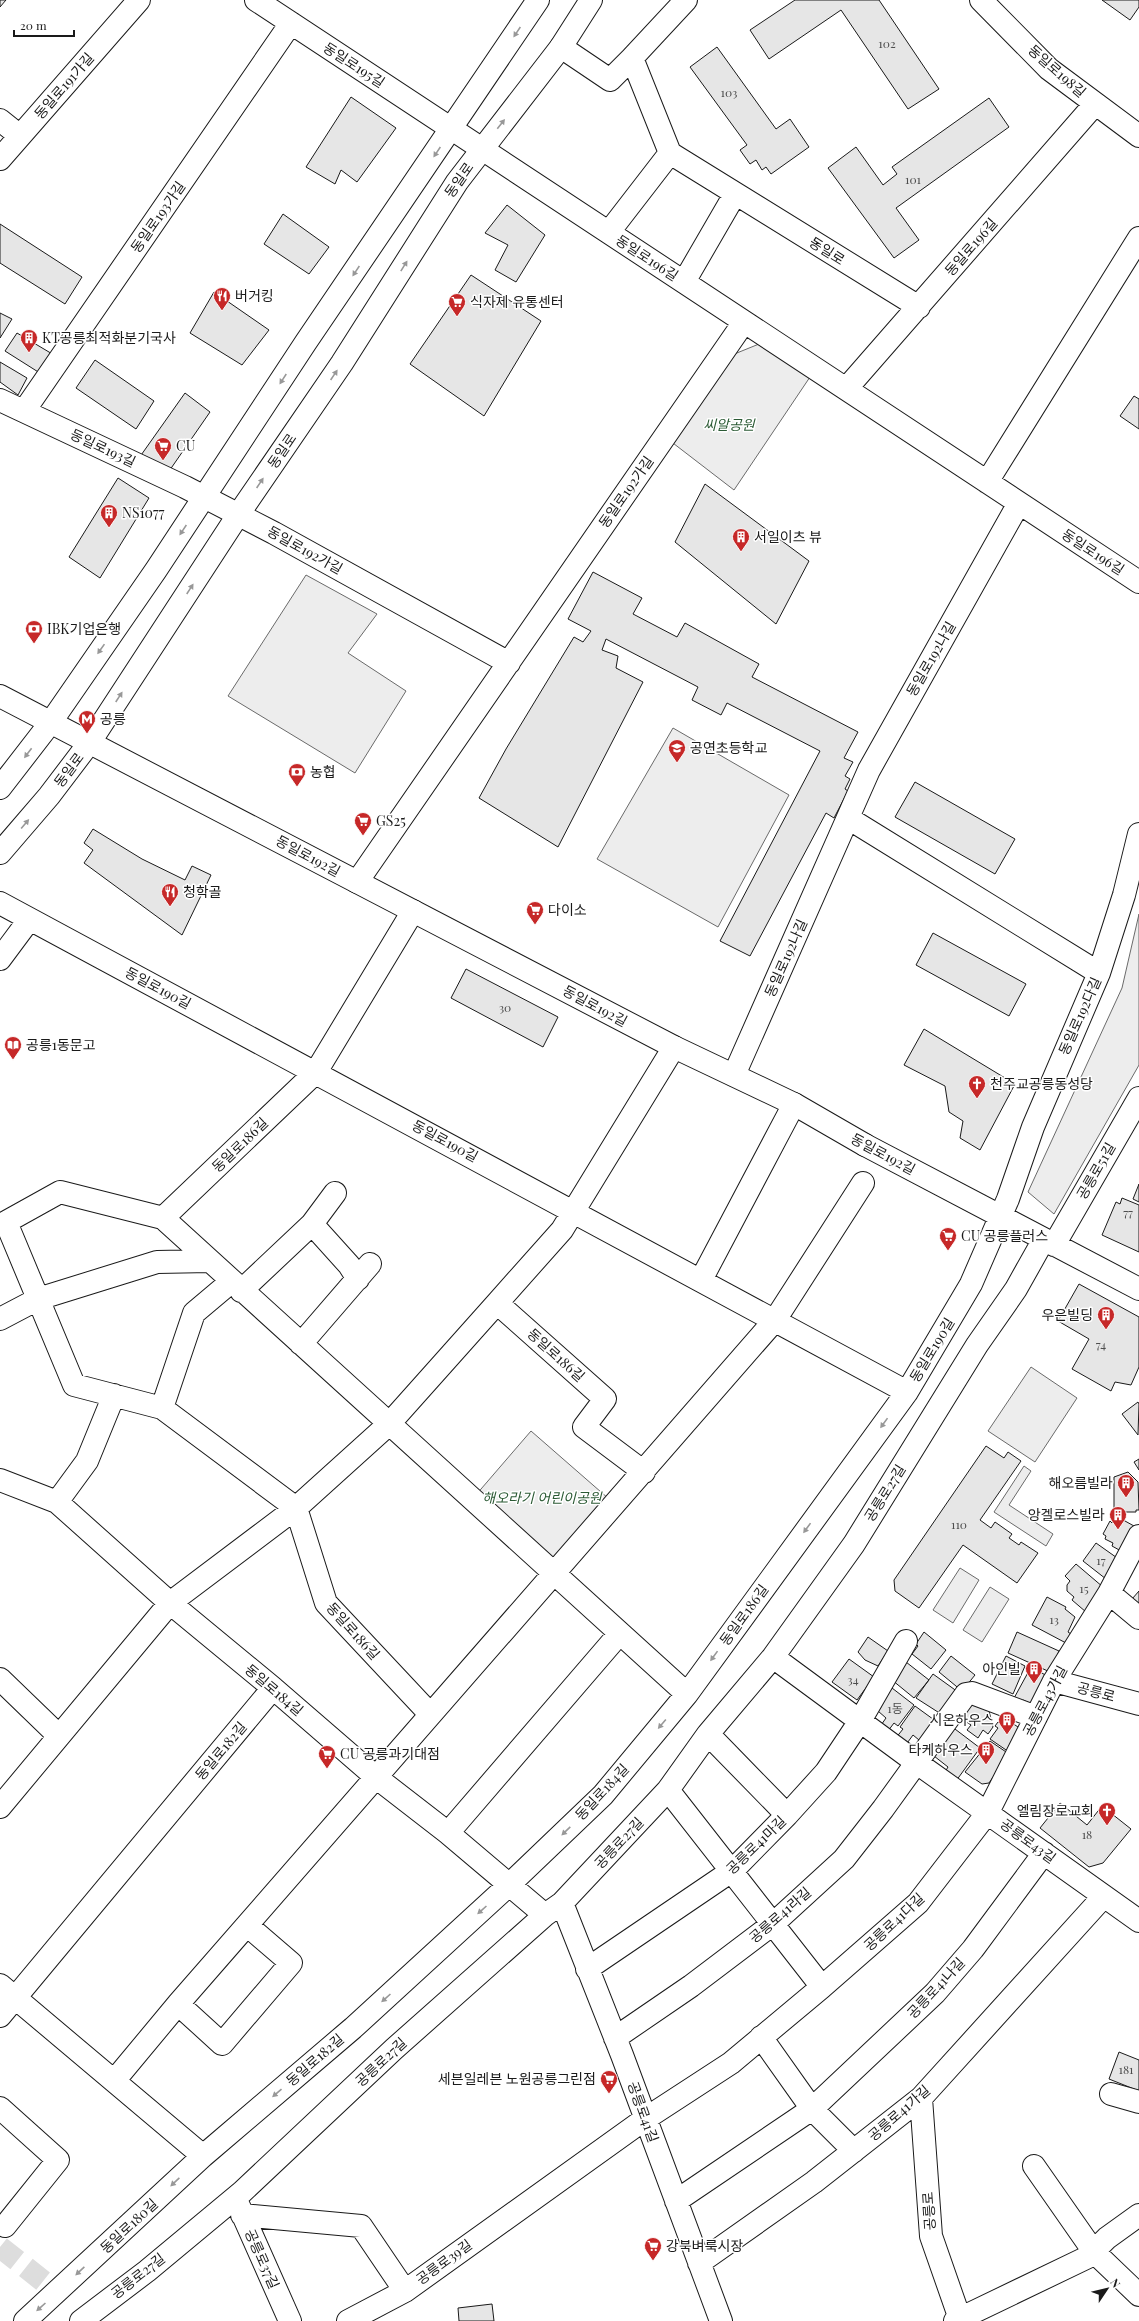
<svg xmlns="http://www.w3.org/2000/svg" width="1139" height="2321" font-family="'Playfair Display','Noto Sans KR',serif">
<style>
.built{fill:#ededed;stroke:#6a6a6a}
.building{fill:#e6e6e6;stroke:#1a1a1a}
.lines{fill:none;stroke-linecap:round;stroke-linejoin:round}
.minor-tunnel{stroke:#ddd;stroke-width:22;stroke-dasharray:22 11;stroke-linecap:butt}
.minor-casing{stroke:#1a1a1a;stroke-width:24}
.major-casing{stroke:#1a1a1a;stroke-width:24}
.minor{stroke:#fff;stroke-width:22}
.major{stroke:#fff;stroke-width:22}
.oneway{fill:#989898}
.labels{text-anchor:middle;stroke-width:3;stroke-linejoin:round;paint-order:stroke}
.number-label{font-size:12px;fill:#4d4d4d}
.street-label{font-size:14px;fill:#1a1a1a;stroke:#fff}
.poi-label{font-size:14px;fill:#1a1a1a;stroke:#fff;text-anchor:start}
.park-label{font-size:14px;font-style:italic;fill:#2b5a34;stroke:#fff}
</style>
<rect width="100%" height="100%" fill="#fff"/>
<path class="built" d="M759 344 810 377 734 490 669 440 727 357Z
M306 575 377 614 348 653 406 691 355 773 228 696Z
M673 728 789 795 718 927 597 859Z
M1139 914V1065L1054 1214 1028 1192 1122 988Z
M1031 1367 1077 1398 1035 1462 988 1431Z
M531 1431 609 1499 553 1564 475 1496Z
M1024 1466 1031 1471 1009 1505 1053 1534 1046 1546 994 1512Z
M960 1568 979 1580 953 1623 933 1610Z
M990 1587 1009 1599 982 1642 963 1630Z"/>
<path class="building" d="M0 0H6L0 7Z
M795 0H879L939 89 908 109 841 10 769 59 750 30Z
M1102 0H1139V7L1130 20Z
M717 47 776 129 790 119 809 147 771 174 766 167 762 170 756 160 750 164 740 150 747 145 690 67Z
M351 97 396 128 357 182 341 170 335 184 306 167Z
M989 98 1009 127 896 208 919 240 894 258 828 168 856 147 883 185 897 174 892 167Z
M507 205 545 235 516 282 495 270 508 245 485 233Z
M283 214 329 247 309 274 264 244Z
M0 224 82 277 65 304 0 263Z
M471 275 541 321 484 416 410 364Z
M214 292 269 330 242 365 190 333Z
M0 313 12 319 0 338Z
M17 333 54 355 43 375 5 351Z
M95 360 154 401 136 429 76 388Z
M0 362 27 378 18 395 0 382Z
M185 393 210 412 165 477 139 458Z
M1134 396 1139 399V429L1120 416Z
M118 478 149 498 100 578 69 557Z
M705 484 809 561 776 624 675 542Z
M593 572 642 598 633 614 677 637 685 623 759 664 752 677 858 732 844 758 853 762 845 776 850 779 845 789 848 791 834 818 826 813 750 956 720 941 820 751 727 703 721 715 692 700 698 687 606 639 602 650 618 656 616 668 643 682 558 847 479 798 506 749 574 637 583 642 591 631 568 619Z
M915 782 1015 839 995 874 895 817Z
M93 829 142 859 185 880 192 866 211 875 182 935 84 863 93 850 84 843Z
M933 933 1026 984 1009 1016 916 965Z
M466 969 558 1017 543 1047 451 998Z
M924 1029 1015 1084 980 1150 960 1138 963 1121 949 1112 945 1086 904 1065Z
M1139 1184V1202L1133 1199Z
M1122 1198 1139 1205V1252L1102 1235 1116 1202 1120 1204Z
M1079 1284 1139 1317V1367L1131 1385 1115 1382 1111 1391 1072 1369 1089 1339 1058 1321Z
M1138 1402 1139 1404 1138 1435 1122 1414Z
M986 1446 1004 1458 1008 1452 1021 1461 980 1520 991 1528 995 1522 1012 1534 1009 1538 1019 1545 1021 1542 1038 1553 1017 1583 963 1545 919 1608 895 1591 894 1580Z
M1139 1459V1470L1134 1462Z
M1128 1472 1138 1482 1139 1510H1136V1512H1114V1477Z
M1116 1516 1134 1526 1121 1551 1112 1546 1113 1543 1105 1539 1106 1536 1103 1534 1110 1521 1112 1523Z
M1096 1543 1120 1560 1106 1579 1083 1561Z
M1076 1564 1103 1587 1086 1612 1072 1600 1074 1597 1067 1591V1585L1070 1581 1065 1576Z
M1139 1591V1605L1132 1599Z
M1047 1597 1066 1607 1065 1609 1075 1617 1068 1632 1071 1634 1066 1643 1032 1625Z
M924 1632 946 1650 931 1669 912 1654 918 1646 916 1644Z
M1017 1632 1059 1651 1050 1672 1008 1653Z
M868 1637 888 1651 878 1666 865 1660 858 1652Z
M951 1656 975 1675 962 1691 939 1672Z
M1006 1656 1025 1666 1013 1694 992 1684Z
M849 1659 874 1677 857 1700 832 1682Z
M906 1662 929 1680 914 1698 892 1680Z
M1031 1667 1049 1677 1031 1704 1023 1700 1021 1704 1013 1700Z
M933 1674 958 1692 941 1714 916 1698Z
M892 1688 914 1705 898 1726 894 1723 888 1731 879 1728 886 1718 878 1711 881 1707 879 1705Z
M972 1699 989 1711 993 1727 988 1734 983 1730 978 1738 967 1730 971 1725 959 1717Z
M915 1706 937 1722 919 1740 913 1735 905 1746 895 1739 903 1729 900 1727Z
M1006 1719 1024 1731 1009 1752 990 1739 998 1728 995 1726 998 1722 1002 1724Z
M951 1726 980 1748 956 1781 945 1772 948 1767 934 1756Z
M990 1741 1009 1754 989 1783 982 1784 965 1772Z
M1060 1803 1087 1825 1102 1806 1131 1829 1103 1863 1089 1867 1040 1828Z
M1119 2052 1139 2060V2091L1109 2079Z
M492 2304 494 2321H459L458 2308Z"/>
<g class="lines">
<path class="minor-tunnel" d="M0 2247 53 2289"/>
<defs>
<path id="minor" d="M256 0 1139 582
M686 0 632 58 670 153 919 307
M981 0 1049 69 1139 136
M561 47 610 80 632 58
M0 120 20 136
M0 159 139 0
M609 232 670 153
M684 282 735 194
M846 389 1095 104
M0 400 185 487 274 533 509 663
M24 411 291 23
M987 482 1139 238
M848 818 1099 973
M357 882 744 322
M0 903 907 1392
M0 959 29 920
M734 1075 869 770 1019 503
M865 1145 1139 1289
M163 1218 316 1072 413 911
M312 1224 349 1265 358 1279
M1054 1245 1139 1098
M701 1280 794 1104
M241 1291 312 1224 335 1193
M497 1303 605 1399 584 1427 644 1472
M0 1319 38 1299 157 1262 210 1261
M301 1344 370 1264
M162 1408 194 1313 232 1281
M0 1480 57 1502 170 1603 273 1688 377 1778 448 1833 545 1915
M57 1502 87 1461 114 1395
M1109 1593 1139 1618
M773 1657 917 1763 1139 1921
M0 1679 59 1736
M1054 1681 1139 1704
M430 1714 326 1603 296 1508 162 1408 74 1385 6 1222 60 1192 163 1218 687 1694
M708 1734 787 1815
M668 1790 822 1987
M0 1807 170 1603 296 1508 389 1424 497 1303 562 1230 674 1047
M448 1833 620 1633
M562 1903 622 2055 721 2321
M587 1969 733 1870 787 1815 826 1772 860 1721 906 1641
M0 1985 203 2156
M178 2004 222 2044 291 1963 248 1926
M0 2016 273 1688
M761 2037 812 2109 854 2151
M615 2038 691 1986 773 1924 844 1859 883 1809 966 1694 972 1693 1036 1717
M114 2081 178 2004 775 1320 863 1183
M1111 2094 1139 2102
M921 2098 931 2236 960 2319
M0 2108 58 2160 5 2226
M1034 2166 1094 2252 1139 2295
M676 2201 812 2109 935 1993 973 1949 1044 1853
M238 2204 290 2321
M242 2215 361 2226 405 2291
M699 2263 814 2182 921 2098 1104 1896
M25 2321 203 2156 353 2028 510 1884 603 1795 687 1694 907 1392 971 1284 1008 1199 1033 1127 1099 973 1124 895 1139 834
M81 2321 147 2271 242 2192 394 2049 545 1915 562 1903 668 1790 708 1734 773 1657 854 1544 977 1345 1016 1289 1044 1239
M348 2321 405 2291 645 2119 731 2063 822 1987 918 1903 988 1812 1054 1681 1109 1593 1139 1536
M955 2321 1088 2257 1107 2238 1139 2215"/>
<path id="major" d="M0 696 674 1047 794 1104 865 1145
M0 788 51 722 156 570 306 342 538 0
M0 853 49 796 90 742 238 515 342 363 457 182 561 47 591 0"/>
</defs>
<use href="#minor" class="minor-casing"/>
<use href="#major" class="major-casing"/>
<use href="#minor" class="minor"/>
<use href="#major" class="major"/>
</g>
<defs><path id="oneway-solid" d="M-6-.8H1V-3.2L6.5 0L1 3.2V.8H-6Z"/></defs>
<g class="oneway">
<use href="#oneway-solid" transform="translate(517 32) rotate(124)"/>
<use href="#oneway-solid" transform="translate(501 124) rotate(-52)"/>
<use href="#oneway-solid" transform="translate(437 152) rotate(124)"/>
<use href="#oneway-solid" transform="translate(404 266) rotate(-58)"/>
<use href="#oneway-solid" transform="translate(356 271) rotate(124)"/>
<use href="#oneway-solid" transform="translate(334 375) rotate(-56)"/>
<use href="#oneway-solid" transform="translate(283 379) rotate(123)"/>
<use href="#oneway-solid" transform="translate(260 483) rotate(-56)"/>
<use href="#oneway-solid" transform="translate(183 530) rotate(124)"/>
<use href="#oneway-solid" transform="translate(190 589) rotate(-57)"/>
<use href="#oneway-solid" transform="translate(101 649) rotate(125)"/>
<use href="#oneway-solid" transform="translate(119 697) rotate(-57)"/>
<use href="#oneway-solid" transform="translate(28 753) rotate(127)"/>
<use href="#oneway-solid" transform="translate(25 824) rotate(-50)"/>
<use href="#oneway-solid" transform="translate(884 1423) rotate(126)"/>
<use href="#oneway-solid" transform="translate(807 1528) rotate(126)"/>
<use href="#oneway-solid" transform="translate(714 1656) rotate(126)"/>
<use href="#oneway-solid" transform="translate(662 1724) rotate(130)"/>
<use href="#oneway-solid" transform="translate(566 1831) rotate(136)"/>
<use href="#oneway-solid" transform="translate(482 1910) rotate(138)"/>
<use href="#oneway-solid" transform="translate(386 1998) rotate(138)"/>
<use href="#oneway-solid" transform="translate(277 2093) rotate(139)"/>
<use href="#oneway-solid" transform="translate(175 2182) rotate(137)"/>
<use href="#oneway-solid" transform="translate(80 2271) rotate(137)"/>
<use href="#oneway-solid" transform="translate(41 2307) rotate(138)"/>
</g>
<defs>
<symbol id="restaurant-pin" viewBox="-11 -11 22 30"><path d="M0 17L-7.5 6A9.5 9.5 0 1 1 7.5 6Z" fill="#c62828" stroke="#fff"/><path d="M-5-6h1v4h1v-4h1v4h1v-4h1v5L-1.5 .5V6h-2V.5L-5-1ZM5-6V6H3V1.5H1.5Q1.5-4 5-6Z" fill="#fff"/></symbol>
<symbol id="supermarket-pin" viewBox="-11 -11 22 30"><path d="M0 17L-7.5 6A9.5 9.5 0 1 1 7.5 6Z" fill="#c62828" stroke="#fff"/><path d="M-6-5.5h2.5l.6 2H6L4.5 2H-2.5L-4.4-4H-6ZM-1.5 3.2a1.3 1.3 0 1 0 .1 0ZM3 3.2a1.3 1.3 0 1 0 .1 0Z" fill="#fff"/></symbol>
<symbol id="building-pin" viewBox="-11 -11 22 30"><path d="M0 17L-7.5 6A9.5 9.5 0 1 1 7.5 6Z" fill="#c62828" stroke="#fff"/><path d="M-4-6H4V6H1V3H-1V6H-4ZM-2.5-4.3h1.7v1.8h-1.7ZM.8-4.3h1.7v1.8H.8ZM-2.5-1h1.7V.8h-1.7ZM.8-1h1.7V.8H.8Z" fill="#fff"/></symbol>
<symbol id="bank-pin" viewBox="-11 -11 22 30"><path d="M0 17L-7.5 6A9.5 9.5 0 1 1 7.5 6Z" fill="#c62828" stroke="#fff"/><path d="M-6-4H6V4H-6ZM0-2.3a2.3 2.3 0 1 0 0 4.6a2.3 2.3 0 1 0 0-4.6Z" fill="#fff"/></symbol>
<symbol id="metro-pin" viewBox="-11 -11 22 30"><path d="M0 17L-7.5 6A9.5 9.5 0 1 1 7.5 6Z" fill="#c62828" stroke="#fff"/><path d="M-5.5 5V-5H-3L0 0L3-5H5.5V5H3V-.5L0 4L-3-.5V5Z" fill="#fff"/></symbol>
<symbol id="school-pin" viewBox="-11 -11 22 30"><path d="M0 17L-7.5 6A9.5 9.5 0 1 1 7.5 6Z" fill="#c62828" stroke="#fff"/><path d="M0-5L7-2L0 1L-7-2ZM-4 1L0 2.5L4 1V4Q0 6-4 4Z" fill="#fff"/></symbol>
<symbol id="library-pin" viewBox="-11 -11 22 30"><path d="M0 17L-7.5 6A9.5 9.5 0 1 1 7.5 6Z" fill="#c62828" stroke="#fff"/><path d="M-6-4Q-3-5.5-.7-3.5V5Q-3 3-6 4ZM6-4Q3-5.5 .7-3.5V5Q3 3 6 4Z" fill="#fff"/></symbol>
<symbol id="church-pin" viewBox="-11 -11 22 30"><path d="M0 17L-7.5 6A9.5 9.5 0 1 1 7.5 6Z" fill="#c62828" stroke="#fff"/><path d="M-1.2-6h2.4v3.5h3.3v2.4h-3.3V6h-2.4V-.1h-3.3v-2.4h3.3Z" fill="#fff"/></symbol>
</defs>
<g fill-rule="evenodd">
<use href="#restaurant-pin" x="212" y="286" width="20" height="27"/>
<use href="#supermarket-pin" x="447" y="292" width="20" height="27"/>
<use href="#building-pin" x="19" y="328" width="20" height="27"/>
<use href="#supermarket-pin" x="153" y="436" width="20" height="27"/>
<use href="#building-pin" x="99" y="503" width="20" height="27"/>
<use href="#building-pin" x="731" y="527" width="20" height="27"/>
<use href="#bank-pin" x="24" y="619" width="20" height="27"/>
<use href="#metro-pin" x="77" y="709" width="20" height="27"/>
<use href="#school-pin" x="667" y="738" width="20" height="27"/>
<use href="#bank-pin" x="287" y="762" width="20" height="27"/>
<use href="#supermarket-pin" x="353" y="811" width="20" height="27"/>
<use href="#restaurant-pin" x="160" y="882" width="20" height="27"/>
<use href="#supermarket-pin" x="525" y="900" width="20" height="27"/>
<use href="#library-pin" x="3" y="1035" width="20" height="27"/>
<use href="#church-pin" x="967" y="1074" width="20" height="27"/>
<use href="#supermarket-pin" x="938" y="1226" width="20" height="27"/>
<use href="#building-pin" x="1096" y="1305" width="20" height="27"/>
<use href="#building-pin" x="1116" y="1473" width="20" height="27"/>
<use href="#building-pin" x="1108" y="1505" width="20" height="27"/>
<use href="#building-pin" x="1024" y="1659" width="20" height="27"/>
<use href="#building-pin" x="997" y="1710" width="20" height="27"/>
<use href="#building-pin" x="976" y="1740" width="20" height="27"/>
<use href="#supermarket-pin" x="317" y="1744" width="20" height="27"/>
<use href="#church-pin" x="1097" y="1801" width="20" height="27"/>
<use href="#supermarket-pin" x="599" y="2069" width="20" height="27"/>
<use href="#supermarket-pin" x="643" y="2236" width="20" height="27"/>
</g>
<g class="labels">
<g class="number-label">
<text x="887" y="48">102</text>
<text x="729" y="97">103</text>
<text x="913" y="184">101</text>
<text x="505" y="1012">30</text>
<text x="1128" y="1217">77</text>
<text x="1101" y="1349">74</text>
<text x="959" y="1529">110</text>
<text x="1101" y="1565">17</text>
<text x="1084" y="1593">15</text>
<text x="1054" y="1624">13</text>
<text x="853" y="1684">34</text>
<text x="895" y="1713">1동</text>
<text x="1087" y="1839">18</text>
<text x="1126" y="2074">181</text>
</g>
<g class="street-label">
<text transform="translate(354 65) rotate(33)" y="5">동일로195길</text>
<text transform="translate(1057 71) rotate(41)" y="5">동일로198길</text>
<text transform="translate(64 86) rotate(-49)" y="5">동일로191가길</text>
<text transform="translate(459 180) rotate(-55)" y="5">동일로</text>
<text transform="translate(158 217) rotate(-55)" y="5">동일로193가길</text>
<text transform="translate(971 247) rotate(-49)" y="5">동일로196길</text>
<text transform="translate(827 251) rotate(32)" y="5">동일로</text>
<text transform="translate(647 258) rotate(33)" y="5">동일로196길</text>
<text transform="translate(103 448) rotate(25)" y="5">동일로193길</text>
<text transform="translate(282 451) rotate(-56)" y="5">동일로</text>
<text transform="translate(626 492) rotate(-55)" y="5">동일로192가길</text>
<text transform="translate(305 550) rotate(29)" y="5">동일로192가길</text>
<text transform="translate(1093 552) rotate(33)" y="5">동일로196길</text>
<text transform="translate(931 659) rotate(-60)" y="5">동일로192나길</text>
<text transform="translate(69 770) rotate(-53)" y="5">동일로</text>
<text transform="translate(308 856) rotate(28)" y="5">동일로192길</text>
<text transform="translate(786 958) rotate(-66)" y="5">동일로192나길</text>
<text transform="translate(158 988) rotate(28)" y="5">동일로190길</text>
<text transform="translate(595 1006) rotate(28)" y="5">동일로192길</text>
<text transform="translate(1080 1016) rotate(-66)" y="5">동일로192다길</text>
<text transform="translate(445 1141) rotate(28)" y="5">동일로190길</text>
<text transform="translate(240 1145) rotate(-44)" y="5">동일로186길</text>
<text transform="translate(883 1154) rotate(28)" y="5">동일로192길</text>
<text transform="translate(1096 1171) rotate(-60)" y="5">공릉로51길</text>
<text transform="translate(932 1350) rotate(-59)" y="5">동일로190길</text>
<text transform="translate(556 1355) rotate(42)" y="5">동일로186길</text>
<text transform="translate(885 1493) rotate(-58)" y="5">공릉로27길</text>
<text transform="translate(744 1615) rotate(-54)" y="5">동일로186길</text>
<text transform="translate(353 1631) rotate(48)" y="5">동일로186길</text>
<text transform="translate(274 1690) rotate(40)" y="5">동일로184길</text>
<text transform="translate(1096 1692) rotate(15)" y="5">공릉로</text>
<text transform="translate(1045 1701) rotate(-62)" y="5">공릉로43가길</text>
<text transform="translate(221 1751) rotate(-50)" y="5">동일로182길</text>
<text transform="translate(602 1792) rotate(-47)" y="5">동일로184길</text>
<text transform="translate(1028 1841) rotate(36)" y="5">공릉로43길</text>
<text transform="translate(619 1843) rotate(-47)" y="5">공릉로27길</text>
<text transform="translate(756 1845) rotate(-44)" y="5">공릉로41마길</text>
<text transform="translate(780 1915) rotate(-41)" y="5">공릉로41라길</text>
<text transform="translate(894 1922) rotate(-43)" y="5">공릉로41다길</text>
<text transform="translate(936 1988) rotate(-47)" y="5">공릉로41나길</text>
<text transform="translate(315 2060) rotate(-41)" y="5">동일로182길</text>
<text transform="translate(381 2062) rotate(-43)" y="5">공릉로27길</text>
<text transform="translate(643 2112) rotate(70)" y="5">공릉로41길</text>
<text transform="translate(899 2113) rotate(-41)" y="5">공릉로41가길</text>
<text transform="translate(929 2211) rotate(-94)" y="5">공릉로</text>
<text transform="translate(129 2226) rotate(-43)" y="5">동일로180길</text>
<text transform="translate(262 2259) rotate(66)" y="5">공릉로37길</text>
<text transform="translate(444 2262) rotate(-36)" y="5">공릉로39길</text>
<text transform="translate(138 2276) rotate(-38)" y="5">공릉로27길</text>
</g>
<g class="poi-label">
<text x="235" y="301">버거킹</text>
<text x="470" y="307">식자제 유통센터</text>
<text x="42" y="343">KT공릉최적화분기국사</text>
<text x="176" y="451">CU</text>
<text x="122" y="518">NS1077</text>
<text x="754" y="542">서일이츠 뷰</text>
<text x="47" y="634">IBK기업은행</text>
<text x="100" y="724">공릉</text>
<text x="690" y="753">공연초등학교</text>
<text x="310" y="777">농협</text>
<text x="376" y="826">GS25</text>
<text x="183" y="897">청학골</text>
<text x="548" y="915">다이소</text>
<text x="26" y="1050">공릉1동문고</text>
<text x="990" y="1089">천주교공릉동성당</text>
<text x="961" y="1241">CU 공릉플러스</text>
<text x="1093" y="1320" text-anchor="end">우은빌딩</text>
<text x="1113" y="1488" text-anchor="end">해오름빌라</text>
<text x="1105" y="1520" text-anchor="end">앙겔로스빌라</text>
<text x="1021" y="1674" text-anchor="end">아인빌</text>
<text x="994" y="1725" text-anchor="end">시온하우스</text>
<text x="973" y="1755" text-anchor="end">타케하우스</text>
<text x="340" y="1759">CU 공릉과기대점</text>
<text x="1094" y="1816" text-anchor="end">엘림장로교회</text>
<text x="596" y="2084" text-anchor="end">세븐일레븐 노원공릉그린점</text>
<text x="666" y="2251">강북벼룩시장</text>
</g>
<g class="park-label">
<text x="729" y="430">씨알공원</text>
<text x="542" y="1503">해오라기 어린이공원</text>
</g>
</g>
<g transform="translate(1107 2289) rotate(55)" stroke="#ffffff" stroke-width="3" paint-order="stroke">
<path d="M0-3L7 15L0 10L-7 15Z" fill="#1a1a1a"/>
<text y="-6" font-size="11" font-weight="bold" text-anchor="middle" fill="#1a1a1a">N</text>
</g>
<path d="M14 30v6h60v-6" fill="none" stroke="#1a1a1a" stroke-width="2"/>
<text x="20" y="30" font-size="12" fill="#1a1a1a" stroke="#ffffff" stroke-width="3" paint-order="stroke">20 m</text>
</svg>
